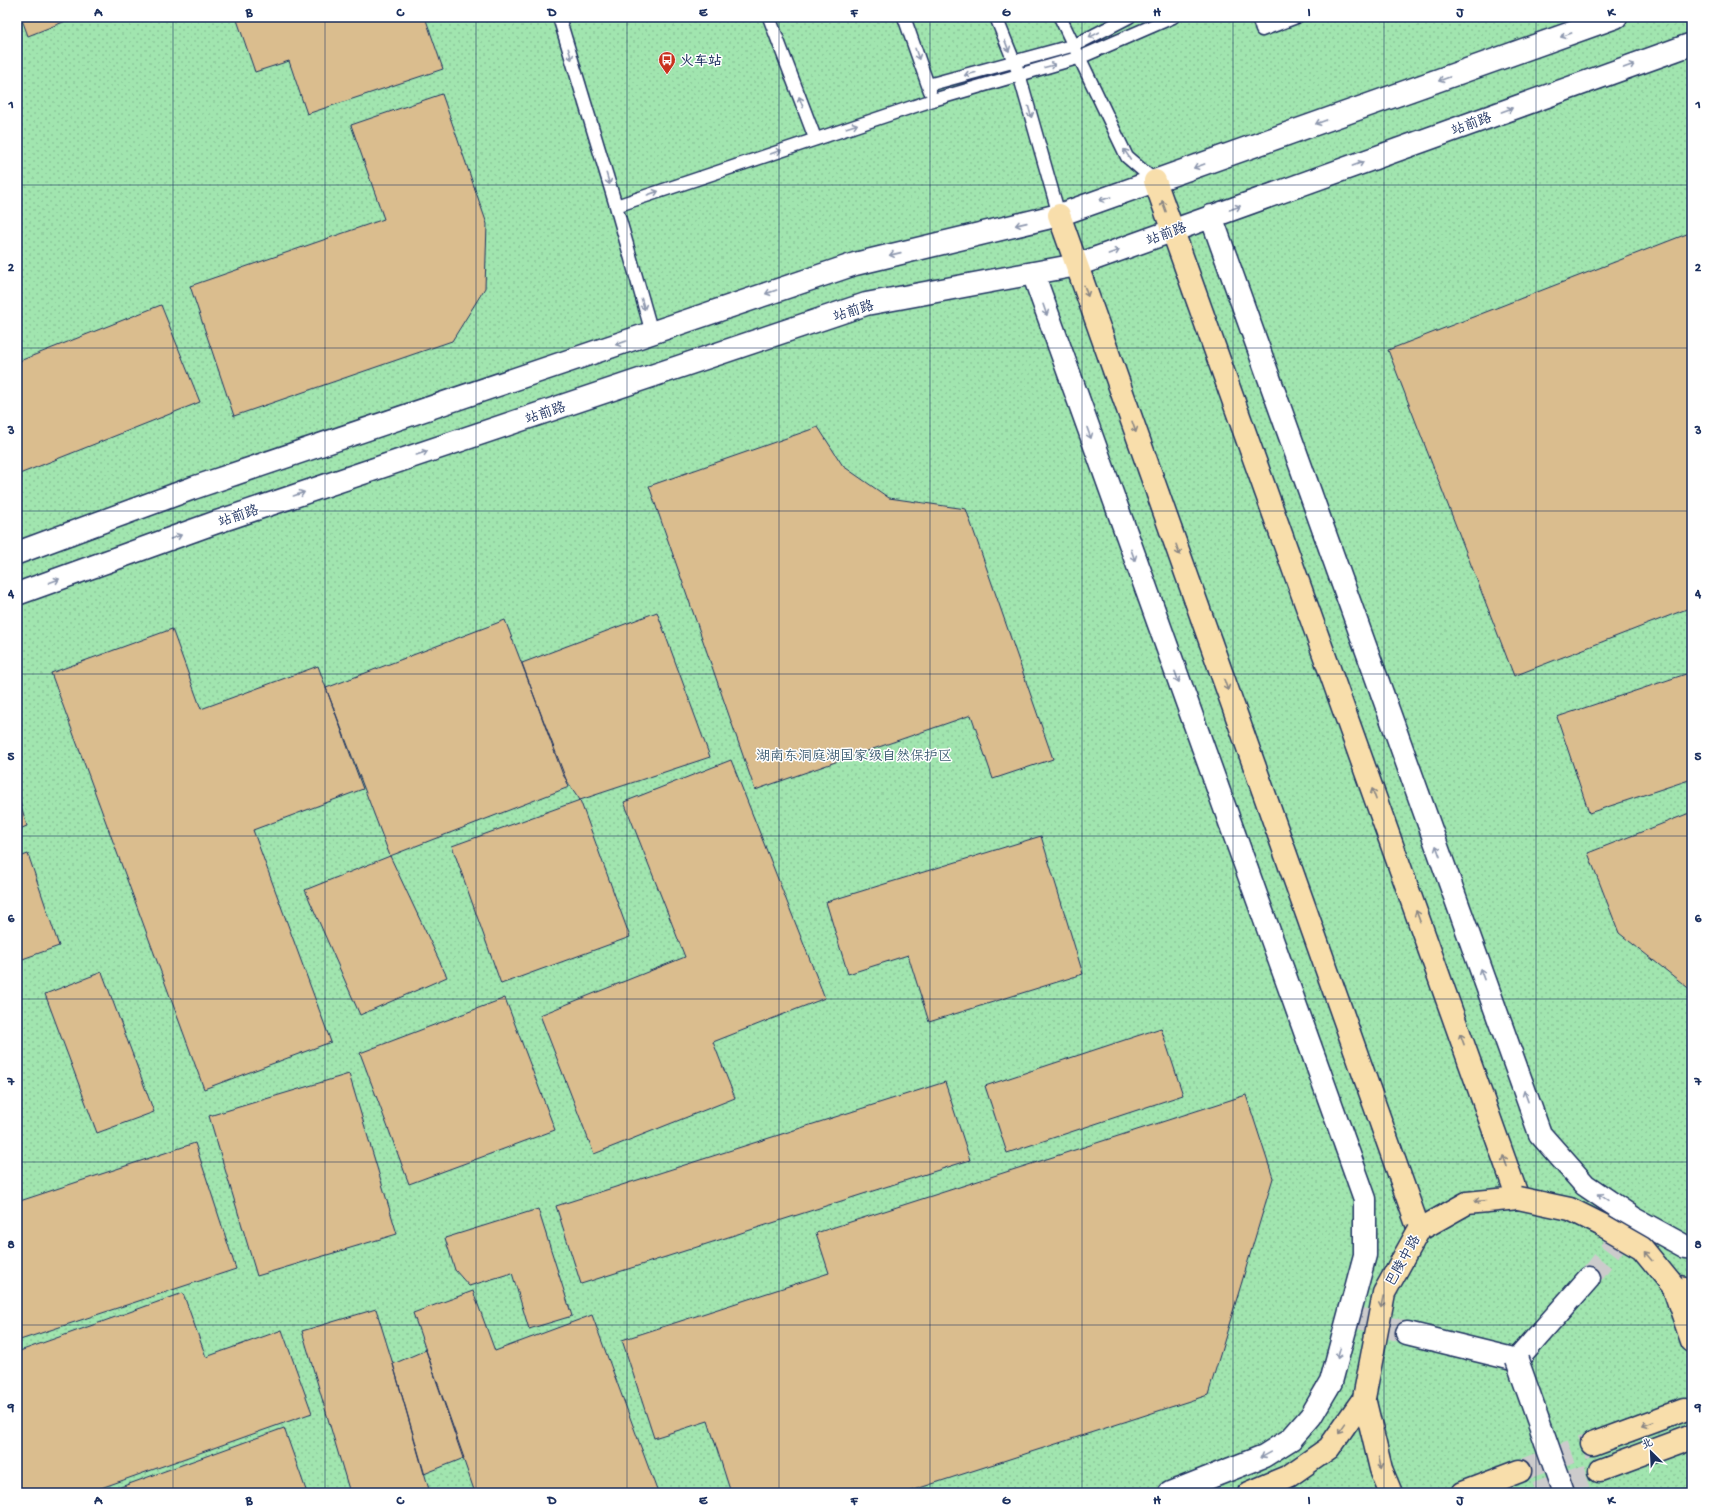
<svg xmlns="http://www.w3.org/2000/svg" width="1709" height="1510" font-family="'Gochi Hand','LXGW WenKai TC',sans-serif">
<style>
.grass{fill:url(#grass-dots);stroke:#5e8a86}
.building{fill:#dabd8e;stroke:#1b2f5e}
.lines{fill:none;stroke-linecap:round;stroke-linejoin:round}
.street-tunnel{stroke:#cccbcc;stroke-width:22;stroke-dasharray:22 11;stroke-linecap:butt}
.primary-tunnel{stroke:#cccbcc;stroke-width:22;stroke-dasharray:22 11;stroke-linecap:butt}
.lane-casing{stroke:#1b2f5e;stroke-width:15}
.street-casing{stroke:#1b2f5e;stroke-width:25}
.secondary-casing{stroke:#1b2f5e;stroke-width:25}
.primary-casing{stroke:#1b2f5e;stroke-width:25}
.lane{stroke:#fff;stroke-width:12}
.street{stroke:#fff;stroke-width:22}
.secondary{stroke:#fff;stroke-width:22}
.primary{stroke:#f8deab;stroke-width:22}
.street-bridge-casing{stroke:#1b2f5e;stroke-width:25;stroke-linecap:butt}
.primary-bridge-casing{stroke:#1b2f5e;stroke-width:25;stroke-linecap:butt}
.street-bridge{stroke:#fff;stroke-width:22}
.primary-bridge{stroke:#f8deab;stroke-width:22}
.oneway{stroke:#8d97ae}
.oneway2{stroke:#8a8684}
.grid{fill:none;stroke:#1b2f5e;stroke-width:1;stroke-opacity:0.55}
.labels{text-anchor:middle;stroke-width:3;stroke-linejoin:round;paint-order:stroke}
.poi-label{font-size:14px;font-weight:bold;fill:#1b2f5e;stroke:#fff;text-anchor:start}
.street-label{font-size:14px;fill:#1b2f5e;stroke:#fff}
.park-label{font-size:14px;fill:#3c5c72;stroke:#fff}
.neatline{fill:none;stroke:#1b2f5e;stroke-width:1.5}
.grid-label{font-size:13px;text-anchor:middle;font-weight:bold;fill:#1b2f5e}
</style>
<defs>
<pattern id="grass-dots" width="8" height="8" patternUnits="userSpaceOnUse"><rect width="8" height="8" fill="#a1e5af"/><path d="M2 2h.1M6 6h.1" fill="none" stroke="#8ac599" stroke-width="1.8" stroke-linecap="round"/></pattern>
</defs>
<rect width="100%" height="100%" fill="#f8f2e8"/>
<filter id="ink" filterUnits="userSpaceOnUse"><feTurbulence type="fractalNoise" baseFrequency=".025" numOctaves="2"/><feDisplacementMap in="SourceGraphic" scale="8" xChannelSelector="R" yChannelSelector="G"/><feConvolveMatrix kernelMatrix="1 2 1 2 8 2 1 2 1" color-interpolation-filters="sRGB"/></filter>
<g filter="url(#ink)">
<path class="grass" d="M17 17H1692V1493H17Z"/>
<path class="building" d="M21 17H76L28 36Z
M236 17H425L443 69 307 114 289 61 255 72Z
M442 94 487 224 485 288 452 341 234 416 190 286 384 219 351 125Z
M1692 232V607L1514 676 1388 350Z
M161 305 200 402 17 475V362Z
M818 427 843 466 889 498 966 509 1053 759 993 779 971 715 755 790 649 486Z
M657 612 710 757 580 800 563 775 522 663Z
M505 620 569 787 390 856 326 688Z
M172 629 201 709 318 666 363 789 253 830 331 1042 204 1089 51 673Z
M1692 672V779L1589 813 1557 717Z
M731 760 825 998 713 1042 735 1098 594 1154 540 1015 685 957 624 802Z
M17 792 27 826 17 830Z
M580 800 630 937 501 984 452 846Z
M1692 812V991L1619 933 1588 853Z
M1041 836 1083 974 929 1022 908 955 848 974 826 902Z
M28 854 59 946 17 961V858Z
M390 856 447 977 360 1015 305 890Z
M102 972 154 1112 97 1133 45 994Z
M505 998 555 1130 409 1184 360 1053Z
M1161 1028 1183 1095 1007 1153 985 1086Z
M349 1074 397 1234 257 1276 209 1116Z
M945 1082 970 1160 581 1284 556 1206Z
M1246 1095 1273 1178 1208 1395 904 1493H731L708 1421 654 1438 622 1340 829 1273 816 1233Z
M195 1143 236 1269 17 1341V1202Z
M538 1209 572 1316 529 1329 512 1273 469 1286 455 1270 445 1238Z
M473 1291 495 1351 592 1315 658 1493H475L413 1313Z
M183 1293 206 1357 282 1330 312 1413 87 1493H17V1352Z
M376 1309 393 1364 430 1493H350L302 1331Z
M426 1350 464 1458 424 1474 393 1364Z
M284 1428 307 1493H104Z"/>
<g class="lines">
<path class="street-tunnel" d="M1589 1278 1632 1222
M1350 1315 1407 1333"/>
<path class="primary-tunnel" d="M1520 1471 1592 1444
M1536 1493 1600 1470"/>
<defs>
<path id="lane" d="M559 17 616 206 652 333
M769 17 815 138
M904 17 930 91
M996 17 1019 74 1059 215
M1060 17 1127 157 1155 181
M1258 17 1262 30 1297 17
M928 85 1075 45 1129 17
M616 206 933 100 1081 57 1173 17"/>
<path id="street" d="M1407 1333 1517 1360 1589 1278"/>
<path id="secondary" d="M1211 216 1540 1134 1585 1185 1635 1219 1686 1247 1692 1248
M1033 273 1365 1199V1255L1331 1382 1311 1416 1291 1439 1264 1456 1170 1493
M17 553 193 488 855 264 1059 215 1616 17
M17 594 214 523 866 304 1077 265 1692 44"/>
<path id="primary" d="M1059 215 1419 1230 1467 1203 1518 1198 1155 181
M1692 1289 1673 1286 1692 1341
M1364 1398 1381 1469 1391 1493
M1592 1444 1684 1410
M1600 1470 1692 1436
M1249 1493 1289 1476 1329 1448 1364 1398
M1462 1493 1520 1471"/>
</defs>
<use href="#lane" class="lane-casing"/>
<use href="#street" class="street-casing"/>
<use href="#secondary" class="secondary-casing"/>
<use href="#primary" class="primary-casing"/>
<use href="#lane" class="lane"/>
<use href="#street" class="street"/>
<use href="#secondary" class="secondary"/>
<use href="#primary" class="primary"/>
<defs>
<path id="street-bridge" d="M1517 1360 1564 1493"/>
<path id="primary-bridge" d="M1518 1198 1570 1209 1602 1225 1642 1248 1673 1286
M1364 1398 1384 1293 1419 1230"/>
</defs>
<use href="#street-bridge" class="street-bridge-casing"/>
<use href="#primary-bridge" class="primary-bridge-casing"/>
<use href="#street-bridge" class="street-bridge"/>
<use href="#primary-bridge" class="primary-bridge"/>
</g>
<defs><path id="oneway-shaft" d="M-6 0H5M1.5-3L5.5 0L1.5 3" fill="none" stroke-width="1.6" stroke-linecap="round" stroke-linejoin="round"/></defs>
<g class="oneway">
<use href="#oneway-shaft" transform="translate(1094 35) rotate(152)"/>
<use href="#oneway-shaft" transform="translate(1566 35) rotate(160)"/>
<use href="#oneway-shaft" transform="translate(1007 46) rotate(69)"/>
<use href="#oneway-shaft" transform="translate(570 54) rotate(73)"/>
<use href="#oneway-shaft" transform="translate(917 54) rotate(71)"/>
<use href="#oneway-shaft" transform="translate(1050 66) rotate(-15)"/>
<use href="#oneway-shaft" transform="translate(1629 66) rotate(-20)"/>
<use href="#oneway-shaft" transform="translate(970 74) rotate(165)"/>
<use href="#oneway-shaft" transform="translate(1444 79) rotate(160)"/>
<use href="#oneway-shaft" transform="translate(801 102) rotate(-111)"/>
<use href="#oneway-shaft" transform="translate(1507 110) rotate(-20)"/>
<use href="#oneway-shaft" transform="translate(1030 112) rotate(74)"/>
<use href="#oneway-shaft" transform="translate(1321 122) rotate(160)"/>
<use href="#oneway-shaft" transform="translate(852 126) rotate(-18)"/>
<use href="#oneway-shaft" transform="translate(776 152) rotate(-19)"/>
<use href="#oneway-shaft" transform="translate(1127 154) rotate(-124)"/>
<use href="#oneway-shaft" transform="translate(1358 164) rotate(-20)"/>
<use href="#oneway-shaft" transform="translate(1199 166) rotate(160)"/>
<use href="#oneway-shaft" transform="translate(608 179) rotate(73)"/>
<use href="#oneway-shaft" transform="translate(653 193) rotate(-19)"/>
<use href="#oneway-shaft" transform="translate(1105 199) rotate(161)"/>
<use href="#oneway-shaft" transform="translate(1235 208) rotate(-20)"/>
<use href="#oneway-shaft" transform="translate(1021 224) rotate(167)"/>
<use href="#oneway-shaft" transform="translate(1114 252) rotate(-20)"/>
<use href="#oneway-shaft" transform="translate(895 254) rotate(167)"/>
<use href="#oneway-shaft" transform="translate(771 292) rotate(161)"/>
<use href="#oneway-shaft" transform="translate(643 304) rotate(74)"/>
<use href="#oneway-shaft" transform="translate(1045 310) rotate(71)"/>
<use href="#oneway-shaft" transform="translate(621 343) rotate(161)"/>
<use href="#oneway-shaft" transform="translate(1089 433) rotate(70)"/>
<use href="#oneway-shaft" transform="translate(422 453) rotate(-19)"/>
<use href="#oneway-shaft" transform="translate(299 494) rotate(-19)"/>
<use href="#oneway-shaft" transform="translate(176 537) rotate(-20)"/>
<use href="#oneway-shaft" transform="translate(1133 555) rotate(70)"/>
<use href="#oneway-shaft" transform="translate(54 581) rotate(-20)"/>
<use href="#oneway-shaft" transform="translate(1177 677) rotate(70)"/>
<use href="#oneway-shaft" transform="translate(1438 851) rotate(-110)"/>
<use href="#oneway-shaft" transform="translate(1482 974) rotate(-110)"/>
<use href="#oneway-shaft" transform="translate(1526 1096) rotate(-110)"/>
<use href="#oneway-shaft" transform="translate(1603 1197) rotate(-146)"/>
<use href="#oneway-shaft" transform="translate(1339 1353) rotate(106)"/>
<use href="#oneway-shaft" transform="translate(1266 1455) rotate(151)"/>
</g>
<g class="oneway2">
<use href="#oneway-shaft" transform="translate(1164 206) rotate(-110)"/>
<use href="#oneway-shaft" transform="translate(1086 291) rotate(71)"/>
<use href="#oneway-shaft" transform="translate(1134 427) rotate(71)"/>
<use href="#oneway-shaft" transform="translate(1178 550) rotate(71)"/>
<use href="#oneway-shaft" transform="translate(1226 685) rotate(71)"/>
<use href="#oneway-shaft" transform="translate(1374 794) rotate(-110)"/>
<use href="#oneway-shaft" transform="translate(1418 916) rotate(-110)"/>
<use href="#oneway-shaft" transform="translate(1462 1039) rotate(-110)"/>
<use href="#oneway-shaft" transform="translate(1505 1161) rotate(-110)"/>
<use href="#oneway-shaft" transform="translate(1480 1201) rotate(175)"/>
<use href="#oneway-shaft" transform="translate(1648 1256) rotate(-130)"/>
<use href="#oneway-shaft" transform="translate(1382 1302) rotate(101)"/>
<use href="#oneway-shaft" transform="translate(1647 1424) rotate(160)"/>
<use href="#oneway-shaft" transform="translate(1342 1429) rotate(125)"/>
<use href="#oneway-shaft" transform="translate(1380 1463) rotate(76)"/>
</g>
</g>
<path class="grid" d="M173 17V1493M325 17V1493M476 17V1493M627 17V1493M779 17V1493M930 17V1493M1082 17V1493M1233 17V1493M1384 17V1493M1536 17V1493M17 185H1692M17 348H1692M17 511H1692M17 674H1692M17 836H1692M17 999H1692M17 1162H1692M17 1325H1692"/>
<defs>
<symbol id="bus-pin" viewBox="-11 -11 22 30"><path d="M0 17L-7.5 6A9.5 9.5 0 1 1 7.5 6Z" fill="#c8321e" stroke="#fff"/><path d="M-5-6H5V4H4V6H2V4H-2V6H-4V4H-5ZM-3.5-4V0h7V-4ZM-3.5 1.2v1.5H-2V1.2ZM2 1.2v1.5H3.5V1.2Z" fill="#fff"/></symbol>
</defs>
<g fill-rule="evenodd">
<use href="#bus-pin" x="657" y="50" width="20" height="27"/>
</g>
<g class="labels">
<g class="poi-label">
<text x="680" y="65">火车站</text>
</g>
<g class="street-label">
<text transform="translate(1471 123) rotate(-20)" y="5">站前路</text>
<text transform="translate(1166 233) rotate(-20)" y="5">站前路</text>
<text transform="translate(853 310) rotate(-17)" y="5">站前路</text>
<text transform="translate(545 412) rotate(-19)" y="5">站前路</text>
<text transform="translate(238 515) rotate(-19)" y="5">站前路</text>
<text transform="translate(1402 1260) rotate(-61)" y="5">巴陵中路</text>
</g>
<g class="park-label">
<text x="854" y="760">湖南东洞庭湖国家级自然保护区</text>
</g>
</g>
<rect width="1709" height="1510" fill="none" stroke="#fff" stroke-width="44"/>
<g transform="translate(1651 1452) rotate(336)" stroke="#ffffff" stroke-width="3" paint-order="stroke">
<path d="M0-3L7 15L0 10L-7 15Z" fill="#1b2f5e"/>
<text y="-6" font-size="11" font-weight="bold" text-anchor="middle" fill="#1b2f5e">北</text>
</g>
<rect x="22" y="22" width="1665" height="1466" class="neatline"/>
<g class="grid-label">
<text x="98" y="16">A</text>
<text x="249" y="16">B</text>
<text x="400" y="16">C</text>
<text x="552" y="16">D</text>
<text x="703" y="16">E</text>
<text x="854" y="16">F</text>
<text x="1006" y="16">G</text>
<text x="1157" y="16">H</text>
<text x="1309" y="16">I</text>
<text x="1460" y="16">J</text>
<text x="1611" y="16">K</text>
<text x="11" y="108">1</text>
<text x="1698" y="108">1</text>
<text x="11" y="271">2</text>
<text x="1698" y="271">2</text>
<text x="11" y="434">3</text>
<text x="1698" y="434">3</text>
<text x="11" y="597">4</text>
<text x="1698" y="597">4</text>
<text x="11" y="760">5</text>
<text x="1698" y="760">5</text>
<text x="11" y="922">6</text>
<text x="1698" y="922">6</text>
<text x="11" y="1085">7</text>
<text x="1698" y="1085">7</text>
<text x="11" y="1248">8</text>
<text x="1698" y="1248">8</text>
<text x="11" y="1411">9</text>
<text x="1698" y="1411">9</text>
<text x="98" y="1504">A</text>
<text x="249" y="1504">B</text>
<text x="400" y="1504">C</text>
<text x="552" y="1504">D</text>
<text x="703" y="1504">E</text>
<text x="854" y="1504">F</text>
<text x="1006" y="1504">G</text>
<text x="1157" y="1504">H</text>
<text x="1309" y="1504">I</text>
<text x="1460" y="1504">J</text>
<text x="1611" y="1504">K</text>
</g>
</svg>
